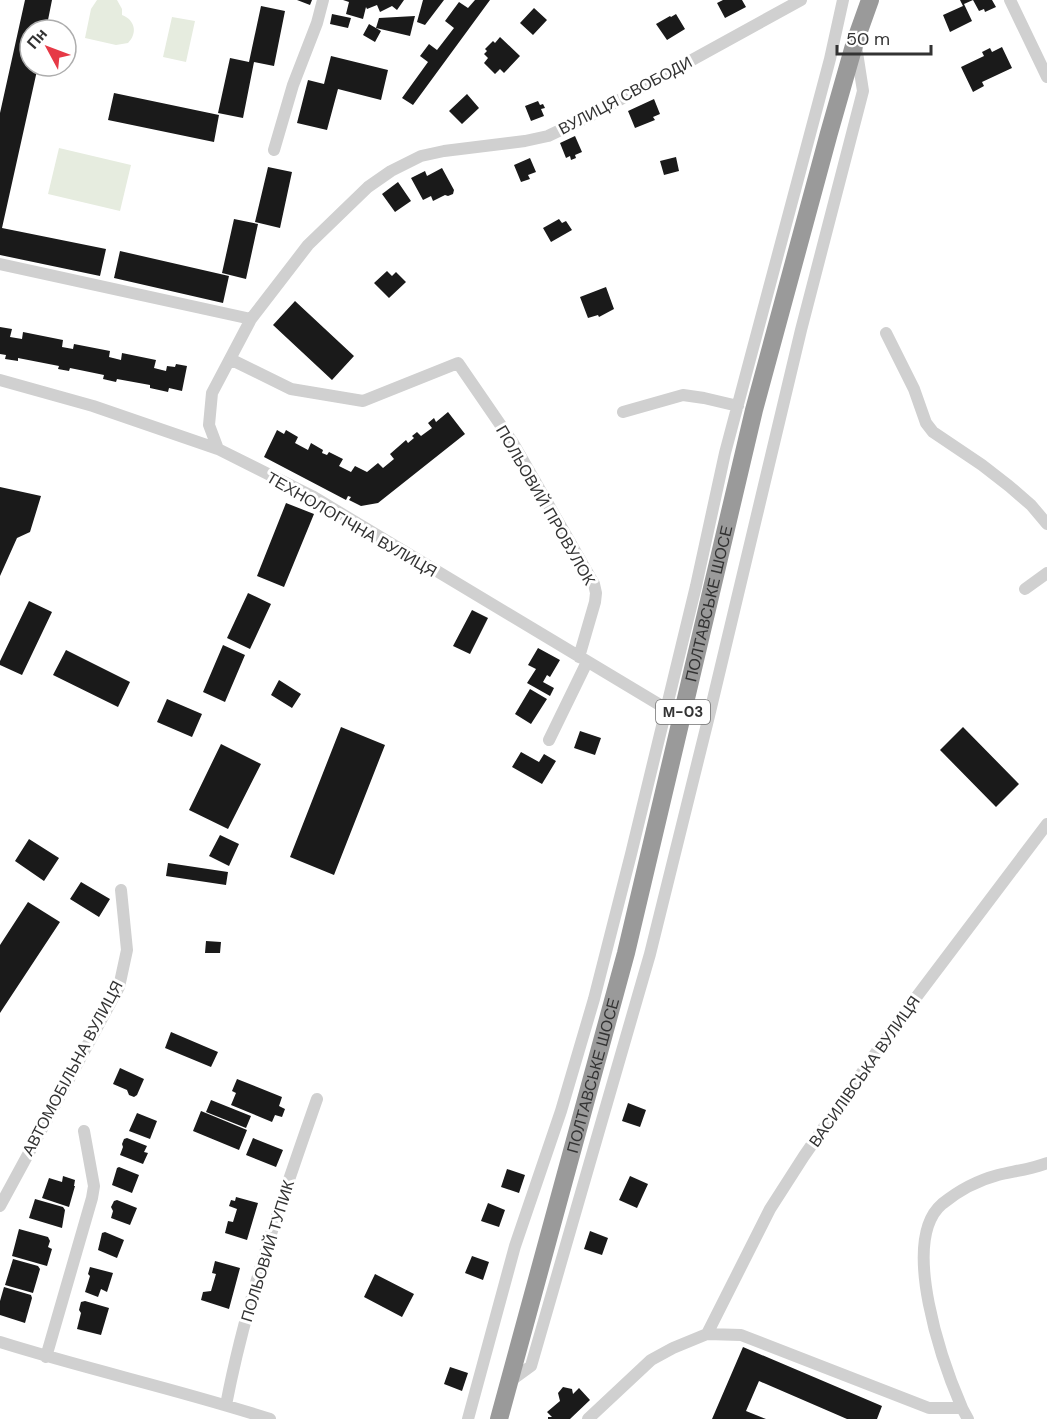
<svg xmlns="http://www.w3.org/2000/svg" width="1047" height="1419" font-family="'DM Sans',sans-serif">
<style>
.green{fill:#e6ecdf}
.building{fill:#1a1a1a}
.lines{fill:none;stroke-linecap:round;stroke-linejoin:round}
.minor{stroke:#d0d0d0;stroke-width:12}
.highway{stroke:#9a9a9a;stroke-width:18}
.labels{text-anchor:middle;stroke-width:6;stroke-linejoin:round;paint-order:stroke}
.shield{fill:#fff;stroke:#707070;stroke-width:1.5}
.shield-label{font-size:15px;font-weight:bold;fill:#333}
.street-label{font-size:16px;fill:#333;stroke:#fff}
</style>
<rect width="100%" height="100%" fill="#fff"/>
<path class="green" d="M97 0H117L122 9V15C135 20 138 33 128 43L116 45 85 38 91 9Z
M172 17 195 21 186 62 163 57Z
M59 148 131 165 120 211 48 194Z"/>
<path class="building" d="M25 0H52L46 30H30V66H38L2 228 106 249 100 276 0 255V113Z
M297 0H312L310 5Z
M343 0H404L397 10 392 6 380 12 377 5 367 9 366 7 363 19 346 14 349 2Z
M423 0H444L425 25 417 22Z
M475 0H490L413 105 402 98 428 62 420 56 429 44 437 50 454 28 445 21 459 2 468 8Z
M723 0H742L746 7 725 18 717 3Z
M960 0H992L996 7 985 12 984 9 979 11 973 0 964 4 972 21 950 32 943 15 963 6Z
M261 6 285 11 274 66 254 62 243 118 218 113 230 58 249 62Z
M534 8 547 20 533 35 520 23Z
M332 14 351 18 348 28 330 24Z
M676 14 685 29 667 40 656 24 670 16 671 17Z
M415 16 410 36 376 28 379 18Z
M369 24 381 31 375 42 363 35Z
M500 37 520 56 504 73 500 69 495 74 484 63 488 58 484 54 487 51 485 49 493 41 495 43Z
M1002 47 1012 68 982 82 984 86 973 92 961 67 984 56 982 52 990 48 992 52Z
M331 56 388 70 381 100 338 89 327 130 297 123 308 80 324 84Z
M114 93 219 115 214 142 108 120Z
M467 94 479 108 462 124 449 111Z
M654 99 660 114 653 117 655 120 635 128 628 111Z
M538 101 540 105 543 104 545 108 541 109 544 116 531 121 525 106Z
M575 136 582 152 575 155 576 158 571 160 570 156 566 158 560 143Z
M676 157 679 171 664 175 660 161Z
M530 158 536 172 528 175 530 179 521 182 514 165Z
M268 167 292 172 280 228 255 222Z
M442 168 454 190 453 194 448 196 445 195 433 201 431 196 423 200 411 178 425 171 427 176Z
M398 182 411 201 395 212 382 194Z
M234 219 258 224 246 279 222 273Z
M559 219 562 223 566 221 572 230 551 242 543 228Z
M120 251 229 276 223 303 114 278Z
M387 271 392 276 396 272 406 282 389 298 374 283Z
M606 287 614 309 599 317 598 315 588 318 580 297Z
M295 301 354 356 332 380 273 325Z
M0 327 12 329 10 337 22 339 23 332 63 340 62 347 73 349 74 344 110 351 109 357 121 360 122 353 156 360 154 368 166 371 167 366 175 367 176 364 187 366 182 391 169 388 168 392 150 388V385L117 379 116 382 103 379 104 375 70 368 69 371 58 369 59 366 18 358V361L5 359 6 355 0 354Z
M448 412 465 434 378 503 361 506 349 500 351 497 348 496 346 500 264 457 277 430 284 434 286 430 298 437 295 443 308 450 311 443 323 450 322 453 327 455 329 452 343 459 339 466 351 472 355 466 367 472 378 463 383 468 394 459 390 454 406 440 408 443 414 438 412 436 417 432 421 436 432 428 428 423 434 418 436 422Z
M0 487 41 496 30 532 17 538 0 576Z
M286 503 314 514 284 587 257 576Z
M248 593 271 604 250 649 227 638Z
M29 601 52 612 22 675 0 665V661Z
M472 610 488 618 470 654 453 646Z
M223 645 245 655 225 702 203 692Z
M538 648 560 660 550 677 547 675 543 682 554 688 550 696 527 683 536 669 528 665Z
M66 650 130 682 118 707 53 675Z
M279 680 301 694 292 708 271 695Z
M530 689 547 699 531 724 515 714Z
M167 699 202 714 192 737 157 722Z
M341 727 385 745 334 875 290 857Z
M963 727 1019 784 996 807 940 750Z
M580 731 601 738 595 755 574 748Z
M221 744 261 764 228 829 189 810Z
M521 752 539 762 544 754 556 761 542 784 512 767Z
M220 835 239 844 229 866 209 856Z
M29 839 59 858 44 881 15 861Z
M168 863 228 872 226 885 166 876Z
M81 882 110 899 99 917 70 899Z
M28 902 60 922 0 1013V945Z
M206 941 221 942 220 953H205Z
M171 1032 218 1052 211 1067 165 1048Z
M120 1068 144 1079 137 1095 134 1097 129 1095 127 1090 113 1084Z
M237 1079 282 1097 279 1106 285 1109 282 1117 275 1115 272 1122 231 1105 236 1093 232 1091Z
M211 1100 251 1116 246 1128 206 1112Z
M628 1103 646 1110 640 1127 622 1121Z
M201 1111 247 1130 239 1150 193 1131Z
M137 1113 157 1121 150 1139 129 1131Z
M127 1138 147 1146 144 1152 148 1153 143 1164 120 1155 123 1147 122 1144 124 1139Z
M253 1138 283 1150 276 1167 246 1155Z
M119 1167 139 1175 132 1193 112 1185 117 1168Z
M507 1169 525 1175 519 1193 501 1187Z
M63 1176 75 1180 74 1186H75L69 1207 42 1198 49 1178 62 1182Z
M630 1176 648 1184 637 1208 619 1200Z
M236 1197 258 1203 247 1240 225 1233 228 1221 233 1222 237 1209 229 1206 231 1200 235 1201Z
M35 1199 63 1207 65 1210 62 1228 29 1218Z
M117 1200 137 1208 130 1225 111 1218 113 1211 111 1207 114 1201Z
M488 1203 505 1210 499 1227 481 1221Z
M19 1229 48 1237 50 1241 48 1247 52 1249 47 1266 12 1256Z
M590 1231 608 1238 602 1255 584 1249Z
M105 1232 124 1240 117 1258 98 1250 102 1233Z
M472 1256 489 1262 483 1280 465 1273Z
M13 1259 38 1266 40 1269 33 1293 5 1285Z
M215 1261 240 1268 229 1309 201 1300 203 1292 211 1291 216 1274 212 1273Z
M90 1267 113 1273 107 1292 101 1289 98 1297 85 1292 90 1276 88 1274Z
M375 1274 414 1294 402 1317 364 1297Z
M4 1287 31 1295 32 1298 25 1323 0 1315V1301Z
M85 1301 109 1308 101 1335 77 1329 81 1313 79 1310 81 1302Z
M743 1347 882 1406 877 1419H847L759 1381 746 1411 766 1419H712Z
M450 1367 468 1373 462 1391 444 1384Z
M563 1387 572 1389 573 1394 579 1388 590 1400 570 1419H548V1417H552L547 1412 560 1401 558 1393Z"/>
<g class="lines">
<path class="minor" d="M1010 0 1047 77
M274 150 293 85 317 23 323 0
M0 264 251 319
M886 333 914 389 926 423 933 432 982 465 1009 486 1031 505 1047 524
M230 359 291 389 363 401 458 363 513 443 594 584 596 593 595 602 579 657
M0 380 93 406 218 449 312 496 670 711
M623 412 683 395 704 398 738 406
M218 449 209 425 212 393 251 319 308 245 368 187 391 171 421 156 444 151 525 141 548 136 592 115 801 0
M1025 589 1047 573
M549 740 587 662
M0 1206 119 987 127 950 121 890
M707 1334 770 1209 804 1156 896 1024 1047 824
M0 1342C89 1370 181 1390 270 1419
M46 1357 92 1198 94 1186 84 1131
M509 1382 531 1366 650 954 709 716 801 330 863 91 856 46
M226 1405C246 1300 282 1199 317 1099
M962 1408C943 1364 899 1241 942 1204 958 1191 979 1180 998 1175 1015 1171 1031 1169 1047 1163
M468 1419 515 1246 561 1111 594 999 631 854 696 586 725 453 830 59 843 0
M588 1419 651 1360 673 1348 707 1334 741 1335 929 1408H962L968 1419"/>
<path class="highway" id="s1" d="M499 1419 626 953 754 410 829 133 855 42 870 0"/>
</g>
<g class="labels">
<rect class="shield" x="656" y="700" width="54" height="24" rx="4.5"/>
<g class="shield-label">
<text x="683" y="717">М-03</text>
</g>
<g class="street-label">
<text transform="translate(625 95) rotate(-28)" y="6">ВУЛИЦЯ СВОБОДИ</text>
<text transform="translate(546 505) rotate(60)" y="6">ПОЛЬОВИЙ ПРОВУЛОК</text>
<text transform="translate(352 524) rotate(30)" y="6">ТЕХНОЛОГІЧНА ВУЛИЦЯ</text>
<text dy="6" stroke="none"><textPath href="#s1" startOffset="842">ПОЛТАВСЬКЕ ШОСЕ</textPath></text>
<text transform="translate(72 1068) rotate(-62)" y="6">АВТОМОБІЛЬНА ВУЛИЦЯ</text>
<text transform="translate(864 1071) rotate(-55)" y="6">ВАСИЛІВСЬКА ВУЛИЦЯ</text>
<text dy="6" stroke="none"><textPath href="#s1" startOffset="356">ПОЛТАВСЬКЕ ШОСЕ</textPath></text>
<text transform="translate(267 1251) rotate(-73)" y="6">ПОЛЬОВИЙ ТУПИК</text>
</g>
</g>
<g transform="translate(48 48) rotate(311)"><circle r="28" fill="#ffffff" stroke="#adadad" stroke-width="1.5"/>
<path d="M0-4.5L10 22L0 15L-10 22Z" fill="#e63946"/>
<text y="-9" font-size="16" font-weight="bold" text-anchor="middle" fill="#333333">Пн</text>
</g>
<path d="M837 45v9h94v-9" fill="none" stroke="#333333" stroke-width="3"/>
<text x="846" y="45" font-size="18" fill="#333333" stroke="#ffffff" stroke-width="4.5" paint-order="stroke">50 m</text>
</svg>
